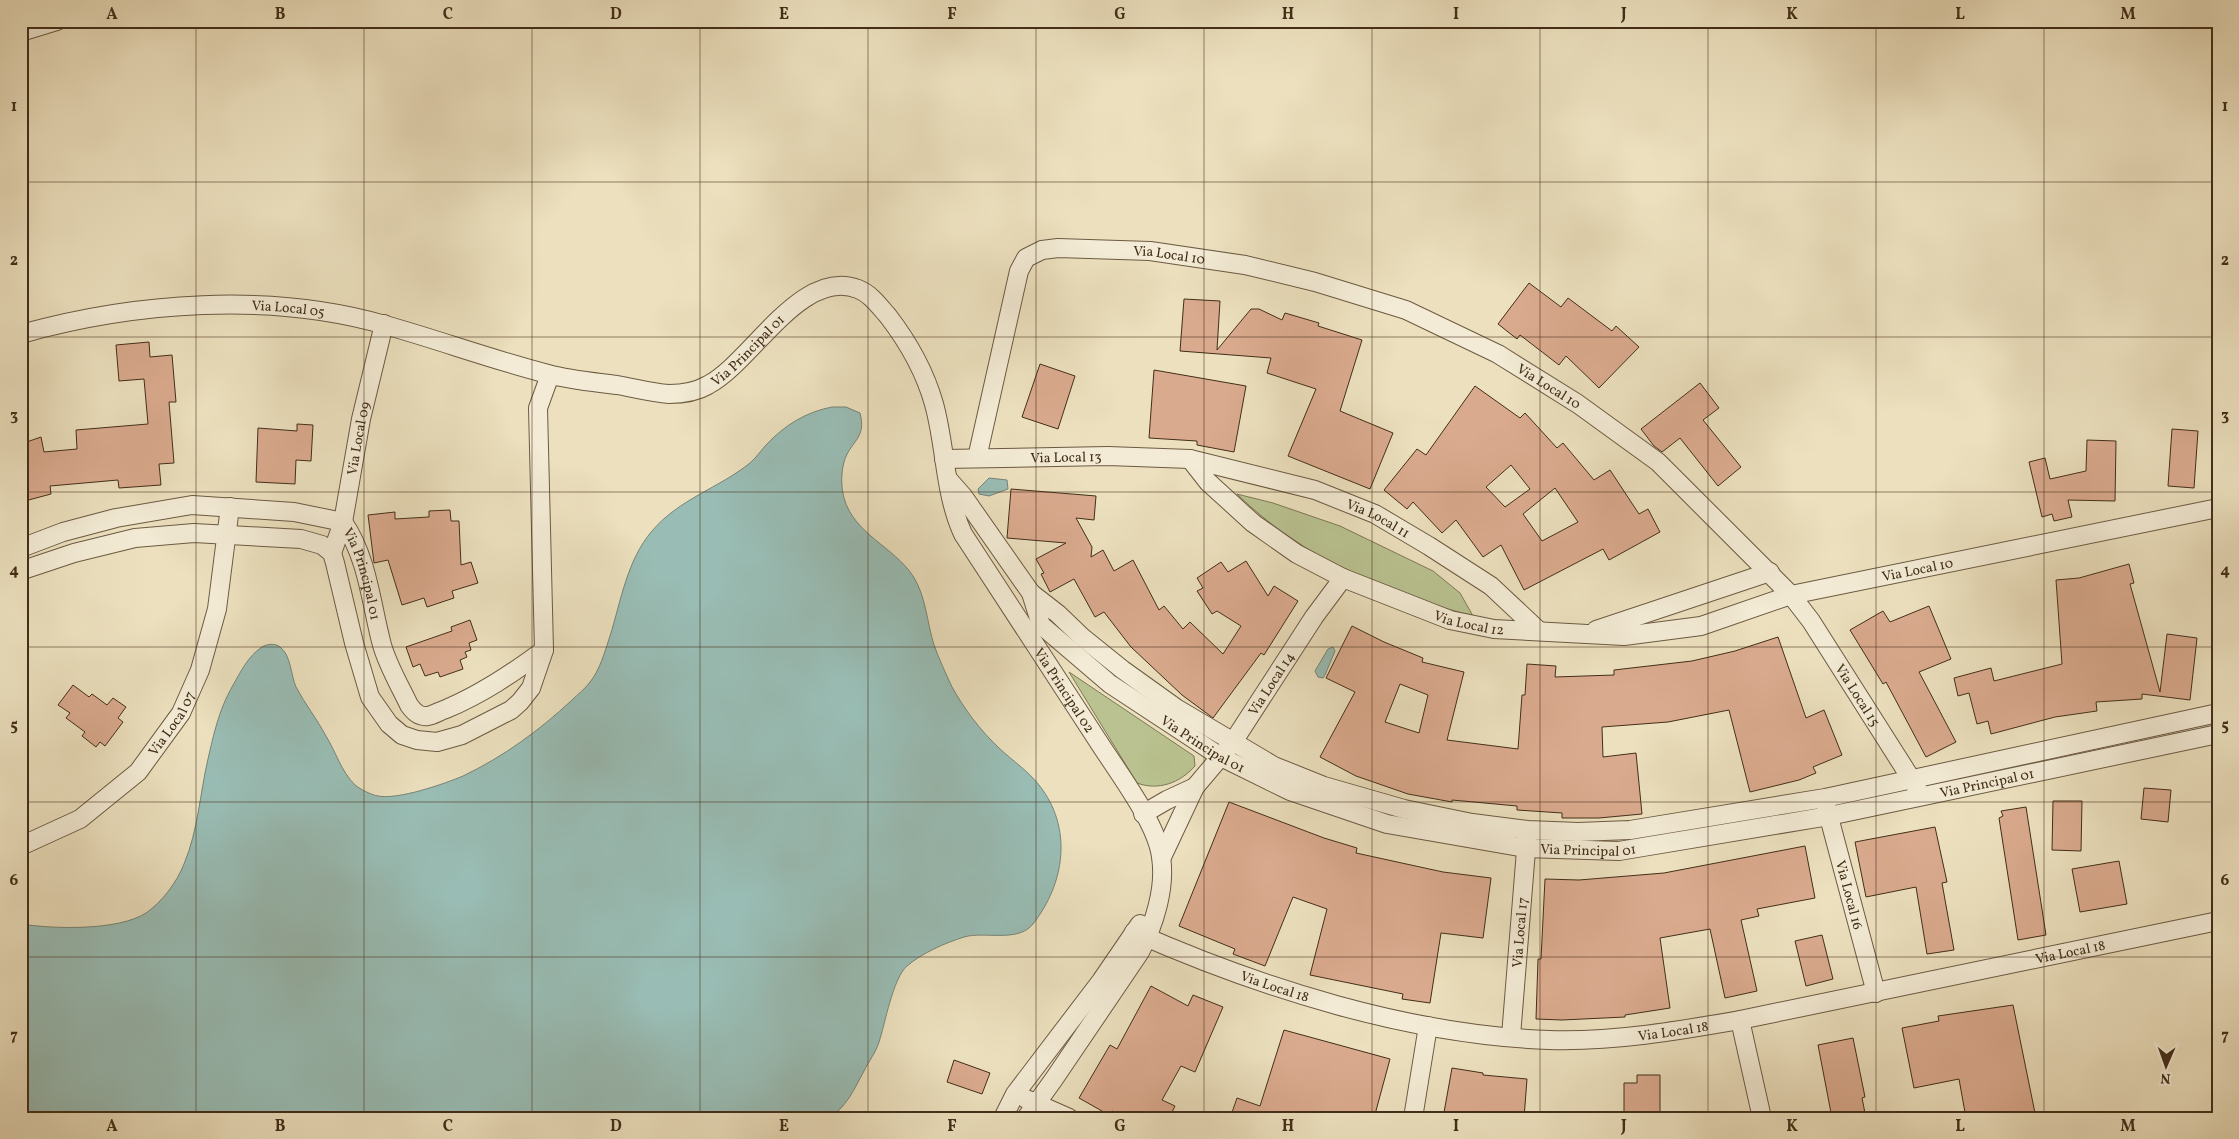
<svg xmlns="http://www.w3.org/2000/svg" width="2239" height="1139" font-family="Vollkorn,serif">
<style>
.green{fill:#b9c290;stroke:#7e7854}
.water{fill:#99bdb5;stroke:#768476}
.building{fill:#daaa8e;stroke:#422e18;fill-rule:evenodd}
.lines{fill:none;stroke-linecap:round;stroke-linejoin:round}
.minor-casing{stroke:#6c5a42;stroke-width:20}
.minor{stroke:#f3ebd5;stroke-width:18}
.grid{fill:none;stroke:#422e18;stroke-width:1;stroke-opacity:0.55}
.labels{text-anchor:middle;stroke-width:4;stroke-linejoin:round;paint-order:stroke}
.street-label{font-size:14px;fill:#422e18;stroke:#f3ebd5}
.neatline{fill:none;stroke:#422e18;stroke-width:2}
.grid-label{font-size:16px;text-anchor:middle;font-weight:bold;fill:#422e18}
</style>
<rect width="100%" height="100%" fill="#ece0be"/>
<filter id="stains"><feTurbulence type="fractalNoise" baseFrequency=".004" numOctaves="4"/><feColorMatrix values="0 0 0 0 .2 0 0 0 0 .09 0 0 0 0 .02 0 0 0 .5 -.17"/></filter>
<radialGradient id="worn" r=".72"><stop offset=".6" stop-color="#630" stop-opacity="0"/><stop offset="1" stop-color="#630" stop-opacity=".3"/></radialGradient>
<path class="green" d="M1237 494 1273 503 1340 526 1433 571 1460 593 1473 616C1386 593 1302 558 1237 494Z
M1069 672 1194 756 1195 766C1180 783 1158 791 1137 783Z"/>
<path class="water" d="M832 407H846L860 413C867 439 850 441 844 462 841 473 841 487 844 498 854 534 894 547 913 576 926 596 927 623 934 645 939 659 946 674 952 687 965 710 980 730 999 748 1013 761 1028 771 1039 785 1073 828 1065 883 1033 924 1018 943 985 931 964 937 945 943 922 953 907 966 893 978 885 1024 879 1042 876 1052 869 1061 864 1071 853 1091 849 1103 830 1118H21V924C53 929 118 931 146 913 162 902 177 882 184 864 198 831 200 793 208 759 214 733 219 710 232 687 240 673 248 656 262 647 267 644 275 643 280 647 291 655 291 676 296 687 305 704 317 719 326 736 336 752 341 771 355 785 360 789 371 795 378 796 398 800 444 784 463 776 503 757 540 730 572 700 578 694 585 689 590 682 600 670 605 651 610 636 621 601 627 560 652 531 679 499 719 488 750 463 757 457 761 450 767 444 785 425 806 412 832 407Z
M989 478 1007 480 1008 489 989 496 979 494 978 489Z
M1333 647 1335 651 1325 675 1323 678 1318 677 1315 671 1328 649Z"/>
<path class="building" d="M1529 283 1561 307 1568 298 1612 331 1616 326 1639 347 1599 388 1566 356 1559 365 1520 335 1517 339 1498 324Z
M1184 299 1220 301 1217 350 1251 309H1259L1282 320 1285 313 1319 323 1318 326 1362 340 1340 411 1393 433 1370 489 1288 456 1316 389 1267 373 1271 358 1180 351Z
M149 342 150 357 172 355 176 402H169L174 463 159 464 161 485 119 488 118 480 50 486 51 494 21 502V444L41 437 44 452 77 449 76 430 148 424 144 379 119 381 116 345Z
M1040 364 1075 376 1058 429 1022 417Z
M1154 370 1246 386 1234 452 1197 445V441L1149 438Z
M1700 383 1719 408 1703 420 1741 467 1718 486 1680 438 1662 452 1654 446 1641 429Z
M1475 386 1520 418 1525 413 1557 448 1563 443 1594 480 1610 470 1639 514 1648 509 1660 532 1609 560 1603 549 1524 590 1501 545 1483 557 1456 520 1442 533 1413 502 1407 509 1384 490 1417 449 1426 455ZM1511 465 1530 489 1505 507 1486 487ZM1555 488 1578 522 1542 541 1523 514Z
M297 424 313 425 311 461 296 460 295 484 256 482 258 428 297 431Z
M2172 429 2198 431 2194 488 2168 486Z
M2087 440 2116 441 2115 501 2068 500 2072 517 2054 521 2052 514 2042 517 2029 462 2045 458 2050 479 2086 471Z
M1011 489 1096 496 1094 520 1076 518 1092 547 1091 557 1103 550 1114 571 1133 560 1159 610 1164 606 1183 629 1190 622 1223 654 1241 626 1217 611 1212 614 1197 591 1203 588 1197 578 1221 562 1228 572 1246 561 1268 596 1274 586 1298 601 1264 655 1261 653 1213 718 1182 695 1131 647 1104 612 1095 617 1074 579 1050 592 1041 574 1044 573 1036 559 1066 543 1007 538Z
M450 510 451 521H459L461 565 471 562 478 583 452 591 454 598 427 607 424 598 402 605 388 560 374 563 368 515 395 512V519L429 517V511Z
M2129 564 2134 583 2130 584 2160 692 2167 634 2197 638 2190 700 2142 694V699L2096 702 2097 711 2055 717 1991 734 1988 721 1977 724 1969 693 1958 696 1954 678 1991 668 1994 681 2062 664 2056 580 2079 578Z
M1929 606 1951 659 1919 672 1956 742 1926 757 1886 682 1883 684 1850 630 1883 611 1890 622Z
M470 620 477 640 469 643 471 650 465 652 467 657 460 660 463 669 440 677 438 672 425 676 420 664 413 667 406 647 452 631 451 627Z
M1352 626 1384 642 1423 658 1422 662 1464 672 1447 740 1518 749 1522 695H1525L1527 664 1556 666 1555 677 1614 675V670L1692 661 1735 651 1778 637 1806 718 1824 710 1842 755 1813 767 1816 773 1799 780 1750 792 1729 710 1668 722 1602 727 1603 757 1636 753 1642 814 1599 818H1562V813L1517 810V806L1452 800V802L1408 794 1356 776 1320 757 1355 692 1326 678ZM1400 684 1428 695 1419 733 1385 722Z
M73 685 89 697 92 694 107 705 113 698 126 707 118 718 123 722 105 746 100 742 96 747 82 736 85 732 66 718 70 713 58 705Z
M2144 788 2171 790 2168 822 2141 819Z
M2053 801H2082L2081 851 2052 850Z
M1229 802 1324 838 1357 848 1356 853 1443 872 1491 878 1483 938 1441 933 1430 1003 1402 999 1403 994 1310 975 1327 909 1293 897 1265 966 1233 954 1235 949 1179 926Z
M2026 807 2046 935 2018 940 1999 818 2003 816 2001 811Z
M1935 827 1947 882 1942 883 1954 950 1927 954 1916 887 1866 897 1855 842Z
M1805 846 1815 898 1757 909 1759 916 1741 920 1757 991 1725 998 1710 929 1660 938 1670 1008 1625 1015V1017L1562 1020 1536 1019 1538 959H1541L1545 879 1579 880 1664 873Z
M2119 861 2127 904 2080 912 2072 869Z
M1822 935 1833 979 1806 986 1795 941Z
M1151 986 1188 1006 1193 995 1223 1007 1195 1072 1181 1066 1162 1100 1175 1106 1169 1118H1125L1112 1111 1109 1115 1079 1098 1110 1045 1117 1049Z
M2013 1005 2036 1118H1966L1959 1079 1914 1088 1902 1028 1939 1021 1938 1016Z
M1284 1030 1390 1059 1374 1118H1230L1237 1098 1260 1106Z
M1853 1038 1865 1097 1862 1098 1866 1118H1832L1818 1045Z
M954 1060 990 1073 982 1094 947 1082Z
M1452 1068 1483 1073V1075L1527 1079 1524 1118H1443Z
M1637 1075H1660V1118H1631V1114L1624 1113V1083H1637Z"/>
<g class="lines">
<defs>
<g id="minor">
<path d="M21 32 57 21"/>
<path id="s1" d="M21 334C135 302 271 292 385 325 439 340 493 360 548 374 570 380 594 382 617 385 634 388 652 393 669 394 682 394 696 392 708 385 752 362 801 267 858 289 871 294 879 306 888 316 908 342 925 372 934 404 946 447 944 493 963 534 1008 603 1053 672 1098 741 1117 771 1157 823 1161 857 1166 888 1154 925 1140 952L1054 1079 1026 1118"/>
<path id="s2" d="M977 458 1019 271 1026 258 1042 250 1058 248 1150 251 1245 265 1315 282 1406 310 1498 354 1578 404 1658 462 1791 595 2218 508"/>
<path id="s3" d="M944 459 1108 456 1190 459 1315 490 1375 514 1429 546 1491 586 1539 631"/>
<path id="s4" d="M1190 459 1208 482 1253 523 1297 554 1343 578 1450 620 1494 629 1624 636 1701 626 1791 595 1811 621 1917 788"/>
<path id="s5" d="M948 479 963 496 1031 593 1041 625 1110 684 1221 757 1290 791 1387 824 1525 848 1619 851 1829 816 2218 734"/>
<path id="s6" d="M21 548 63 532 116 518 192 505 294 512 343 522C368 558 371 604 382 645 388 666 400 686 409 705 414 712 419 717 428 716 433 715 440 711 446 709 482 694 513 673 544 650"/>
<path id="s7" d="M332 553 343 522 361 419 384 324"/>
<path d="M21 572 23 570 74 553 135 538 194 533 301 539 322 545 332 553 335 563 354 643 370 697 389 724 402 735 417 740 437 742 462 735 511 710 520 702 531 688 544 650 538 408 550 375"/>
<path d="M1031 593 1058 614 1082 637 1123 670 1176 708 1274 766 1324 786 1404 809 1472 823 1528 830 1578 832 1630 830 1825 798 2218 713"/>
<path d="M1596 630 1770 572"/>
<path id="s8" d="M1826 806 1876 993"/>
<path d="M1143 814 1167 800 1195 787"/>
<path id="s9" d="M21 846 80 819 138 772 181 713 200 670 217 609 230 507"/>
<path id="s10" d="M1162 857 1195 787 1233 742 1314 617 1343 578"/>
<path id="s11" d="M1134 932C1261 988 1409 1035 1549 1040 1613 1042 1677 1031 1740 1020L2218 921"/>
<path d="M1740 1020 1762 1118"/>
<path id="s12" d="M1511 1036 1527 838"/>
<path d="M1026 1099 1069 1118"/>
<path d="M1003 1118 1015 1094 1101 981 1140 924"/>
<path d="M1413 1118 1428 1026"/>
</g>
</defs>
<use href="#minor" class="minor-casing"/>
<use href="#minor" class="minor"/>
</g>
<path class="grid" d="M196 21V1118M364 21V1118M532 21V1118M700 21V1118M868 21V1118M1036 21V1118M1204 21V1118M1372 21V1118M1540 21V1118M1708 21V1118M1876 21V1118M2044 21V1118M21 182H2218M21 337H2218M21 492H2218M21 647H2218M21 802H2218M21 957H2218"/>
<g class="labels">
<g class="street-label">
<text dy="5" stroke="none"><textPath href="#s2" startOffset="352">Via Local 10</textPath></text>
<text dy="5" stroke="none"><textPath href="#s1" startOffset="270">Via Local 05</textPath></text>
<text dy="5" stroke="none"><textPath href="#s1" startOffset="755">Via Principal 01</textPath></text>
<text dy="5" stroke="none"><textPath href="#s2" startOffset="758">Via Local 10</textPath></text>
<text dy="5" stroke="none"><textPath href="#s7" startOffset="118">Via Local 09</textPath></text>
<text dy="5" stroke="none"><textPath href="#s3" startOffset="122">Via Local 13</textPath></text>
<text dy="5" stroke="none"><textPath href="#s3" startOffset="444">Via Local 11</textPath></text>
<text dy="5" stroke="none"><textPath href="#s2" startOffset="1208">Via Local 10</textPath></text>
<text dy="5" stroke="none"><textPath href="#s6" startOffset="385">Via Principal 01</textPath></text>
<text dy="5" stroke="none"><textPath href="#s4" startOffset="330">Via Local 12</textPath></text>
<text dy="5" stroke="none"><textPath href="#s10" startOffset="206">Via Local 14</textPath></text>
<text dy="5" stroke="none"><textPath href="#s1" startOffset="1349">Via Principal 02</textPath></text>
<text dy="5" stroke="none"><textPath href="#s4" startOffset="779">Via Local 15</textPath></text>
<text dy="5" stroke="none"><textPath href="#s9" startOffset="199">Via Local 07</textPath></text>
<text dy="5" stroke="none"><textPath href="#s5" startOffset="376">Via Principal 01</textPath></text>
<text dy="5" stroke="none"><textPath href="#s5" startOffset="1186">Via Principal 01</textPath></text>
<text dy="5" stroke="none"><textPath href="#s5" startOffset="781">Via Principal 01</textPath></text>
<text dy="5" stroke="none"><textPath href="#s8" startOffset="92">Via Local 16</textPath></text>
<text dy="5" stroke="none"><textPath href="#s12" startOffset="104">Via Local 17</textPath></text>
<text dy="5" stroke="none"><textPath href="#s11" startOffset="961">Via Local 18</textPath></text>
<text dy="5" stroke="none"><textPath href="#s11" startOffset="151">Via Local 18</textPath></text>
<text dy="5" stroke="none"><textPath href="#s11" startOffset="556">Via Local 18</textPath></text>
</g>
</g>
<rect width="2239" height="1139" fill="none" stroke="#ece0be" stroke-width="55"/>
<g transform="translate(2166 1066) rotate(182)" stroke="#f3ebd5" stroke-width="4" paint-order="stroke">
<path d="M0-4L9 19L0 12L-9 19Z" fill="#422e18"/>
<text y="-8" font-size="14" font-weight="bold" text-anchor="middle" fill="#422e18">N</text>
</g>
<rect x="28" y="28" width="2184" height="1084" class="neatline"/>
<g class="grid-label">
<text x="112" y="19">A</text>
<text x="280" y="19">B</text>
<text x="448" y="19">C</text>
<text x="616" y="19">D</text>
<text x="784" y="19">E</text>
<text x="952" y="19">F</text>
<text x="1120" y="19">G</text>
<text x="1288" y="19">H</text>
<text x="1456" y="19">I</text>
<text x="1624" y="19">J</text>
<text x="1792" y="19">K</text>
<text x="1960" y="19">L</text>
<text x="2128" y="19">M</text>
<text x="14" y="111">1</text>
<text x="2225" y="111">1</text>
<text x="14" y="265">2</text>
<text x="2225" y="265">2</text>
<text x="14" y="420">3</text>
<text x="2225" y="420">3</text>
<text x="14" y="575">4</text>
<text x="2225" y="575">4</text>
<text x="14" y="730">5</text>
<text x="2225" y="730">5</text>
<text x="14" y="885">6</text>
<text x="2225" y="885">6</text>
<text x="14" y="1040">7</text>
<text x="2225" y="1040">7</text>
<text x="112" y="1131">A</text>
<text x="280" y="1131">B</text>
<text x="448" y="1131">C</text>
<text x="616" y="1131">D</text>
<text x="784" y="1131">E</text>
<text x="952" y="1131">F</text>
<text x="1120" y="1131">G</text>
<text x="1288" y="1131">H</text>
<text x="1456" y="1131">I</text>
<text x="1624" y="1131">J</text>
<text x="1792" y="1131">K</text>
<text x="1960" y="1131">L</text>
<text x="2128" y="1131">M</text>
</g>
<rect width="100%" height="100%" filter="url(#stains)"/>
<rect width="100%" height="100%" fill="url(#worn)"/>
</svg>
